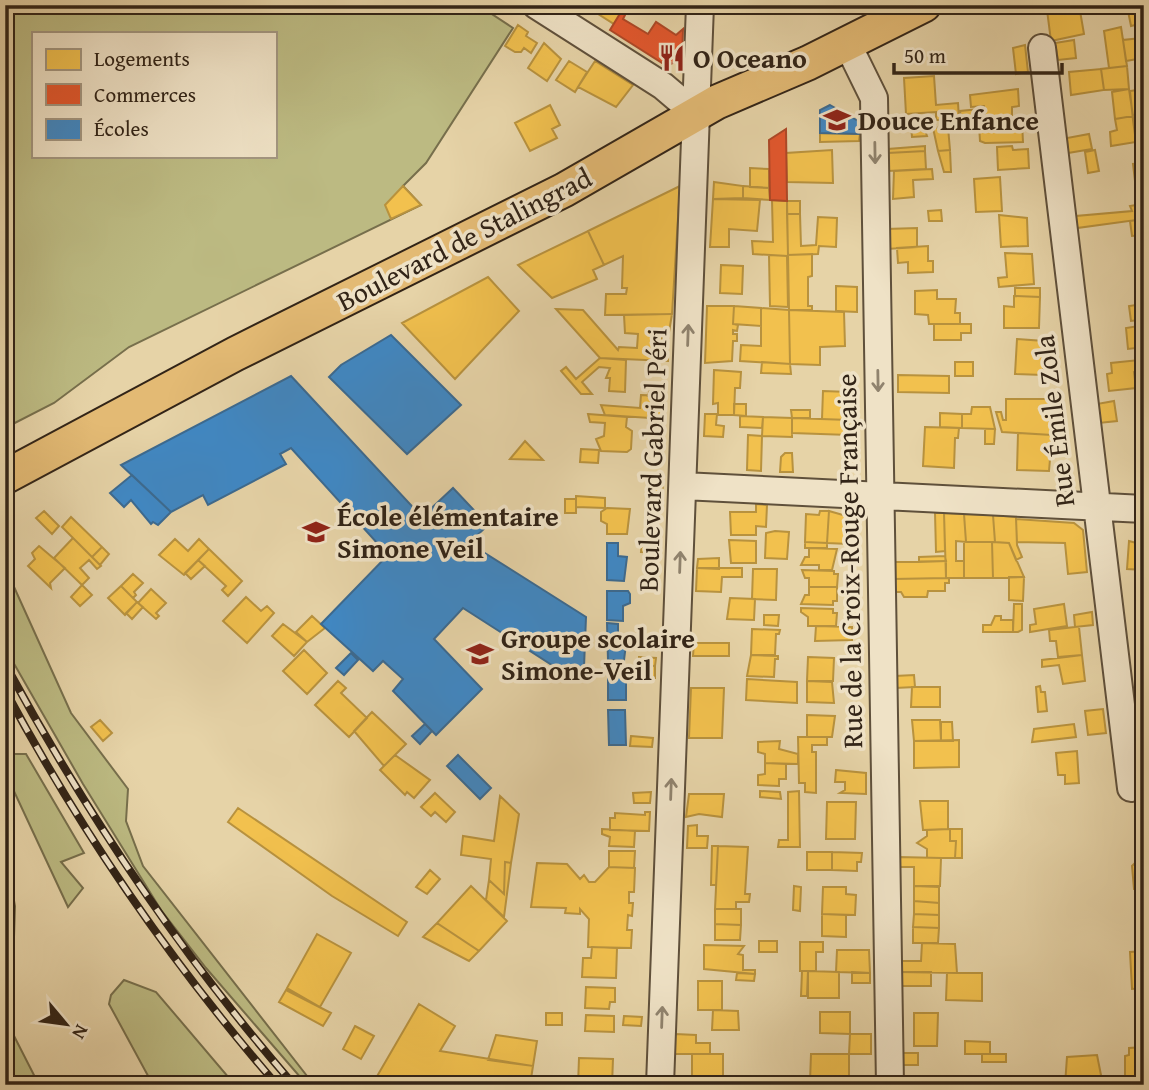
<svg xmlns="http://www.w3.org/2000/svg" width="1149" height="1090" font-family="'Gentium Book Plus',serif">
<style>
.green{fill:#bcba82;stroke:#776f4c;stroke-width:2;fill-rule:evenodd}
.homes{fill:#f2c14e;stroke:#b8923e;stroke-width:2}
.shops{fill:#e4572e;stroke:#af4827;stroke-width:2}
.schools{fill:#3f88c5;stroke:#3b6a91;stroke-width:2}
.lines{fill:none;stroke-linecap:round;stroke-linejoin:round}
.minor-casing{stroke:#5f503b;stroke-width:30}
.major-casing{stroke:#322417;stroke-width:37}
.minor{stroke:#efe2c6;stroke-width:26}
.major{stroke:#e3ba74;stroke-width:33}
.rail-casing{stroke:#322417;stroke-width:8}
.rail{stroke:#efe2c6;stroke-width:5;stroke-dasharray:16;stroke-linecap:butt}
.oneway{stroke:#90836e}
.labels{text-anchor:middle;stroke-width:7;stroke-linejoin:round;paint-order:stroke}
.poi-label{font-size:28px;font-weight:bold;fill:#322417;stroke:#efe2c6;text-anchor:start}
.street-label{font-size:28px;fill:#322417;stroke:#efe2c6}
</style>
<rect width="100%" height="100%" fill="#e6d3a7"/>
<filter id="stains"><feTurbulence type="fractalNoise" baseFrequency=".00286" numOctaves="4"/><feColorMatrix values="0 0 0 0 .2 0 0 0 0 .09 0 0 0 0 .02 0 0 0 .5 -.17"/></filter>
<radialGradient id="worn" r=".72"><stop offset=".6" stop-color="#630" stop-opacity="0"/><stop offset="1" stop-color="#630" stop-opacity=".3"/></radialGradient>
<path class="green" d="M5 5H478L513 28 426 163 403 186 421 205 129 347 54 403 5 428ZM33 33H275V156H33Z
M5 567 71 713 128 789 126 821 143 866 314 1085H307L206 968 161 910 83 784 5 648Z
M5 754H26L84 853 61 862 83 888 68 907 5 772Z
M5 852 15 906 11 1030 39 1085 5 1083Z
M124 980 156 992 235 1085H153L109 1004 111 995Z"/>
<path class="homes" d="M584 5H626L614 24Z
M1079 5 1084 34 1051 41 1047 10Z
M1144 5V23L1131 26 1127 6Z
M518 25 528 32 526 36 537 43 531 53 524 48 521 52H515L505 46Z
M1121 27 1127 66 1109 68 1104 31Z
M1141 38 1143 58 1126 61 1123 40Z
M1074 40 1076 58 1058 60 1055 43Z
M544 43 561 59 547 81 528 68Z
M1025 45 1028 72 1016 74 1013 48Z
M569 61 587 72 575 92 556 80Z
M595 61 633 85 616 107 578 87Z
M1127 66 1129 89 1104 90 1101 69Z
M1101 69 1104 90 1071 95 1069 72Z
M934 76 936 105 958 103 959 119 936 120V112L906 114 904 78Z
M1018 89 1019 106 1012 107V115L985 117 984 106 971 107 970 95Z
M1129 89 1133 116 1115 119 1112 92Z
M1137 90 1140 119 1133 120 1130 91Z
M550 105 560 125 552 129 557 138 530 151 515 123Z
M979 109 980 118 961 119 960 111Z
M1133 116 1136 142 1111 146 1110 132 1117 130 1115 119Z
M1140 119H1144V141L1136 142 1133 120Z
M1022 122 1023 142 985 143 980 141 979 125Z
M923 124 927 136 912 137 911 125Z
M948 127 950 150 938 151 933 128Z
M820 133 860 134 859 141 820 142Z
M1089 134 1092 149 1068 153 1067 138Z
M925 146V151L888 153V149Z
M1012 146 1013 150 1028 149 1029 168 998 170 997 147Z
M832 150 833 183 787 182 786 153Z
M950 150 951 172H944L938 151Z
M1095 150 1099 171 1088 173 1085 152Z
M925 151 926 169 888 171V153Z
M1144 163V197L1137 198 1133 164Z
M750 168 769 169V188L750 187Z
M932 169 933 179 913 180 914 197 893 199 894 171Z
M1000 177 1002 211 976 212 974 179Z
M714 182 743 186V198L713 199Z
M403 186 421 205 391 219 385 205Z
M680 186 672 314 605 315 606 294H626L627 288H622L623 256 604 265 588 231Z
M743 186 769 188 770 200 743 198Z
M713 199 760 200 757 231 729 229V247H710Z
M772 200 787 201 788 256 753 254 752 241 773 242Z
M787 201H800V214H787Z
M1142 204 1144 219 1077 228 1076 216 1132 211 1130 206Z
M941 210 942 221H929L928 211Z
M787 214H800L801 246 816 245 818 217 837 218 836 247 819 246 818 254 788 255Z
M999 215 1027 218 1028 246 1001 247Z
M1144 219V235L1132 236 1130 221Z
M917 228V247L887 249 886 229Z
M588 231 604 265 593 270 597 279 552 298 518 265Z
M928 246V261H933V272L908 273V262L898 263 897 248Z
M1005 253 1032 254 1034 284 999 287 998 278 1007 277Z
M812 254V276L808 277V306H812V310H789L788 255Z
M769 255 787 256 788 307 770 306Z
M721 265 743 266 742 294 720 293Z
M488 277 519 311 455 379 402 323Z
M836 286 857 287V312L836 311Z
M1015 288H1040V297L1015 296Z
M937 290V299H956L955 313H960V324H929L928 315 915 314V291Z
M1014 296 1040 297 1039 328H1004V306L1014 307Z
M1143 304 1144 347 1128 349 1126 328 1139 326V320L1131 321 1129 306Z
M707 306H734L733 324 738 325 737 331 733 330V334H737V341H733L732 361 705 363Z
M734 306 761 308V326L733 324Z
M761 308 789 310 790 364 740 361 741 345 761 346Z
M556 309 583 310 618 350 619 347 637 348 638 334 625 333 624 315 672 314 669 332 662 331V342L668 343V361L600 358Z
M789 310 844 312 845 346 820 347V365L790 364Z
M934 324H971V333H961V340H934Z
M1017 339 1044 341 1043 375 1015 374Z
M600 358 626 360 625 392 609 391 610 378H606L610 368 599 367 582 382 592 394H581L561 371 566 367 576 379Z
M1139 360 1140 371 1134 372 1136 388 1109 391 1107 374 1112 373 1111 363Z
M762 362 790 364 791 374 761 373Z
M955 362H973V376H955Z
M714 370 741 372 740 388H735L734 415H718V403L713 404Z
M898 375 949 376V393L898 392Z
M651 386H666V396H648Z
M823 391 849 392 848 420 822 419Z
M641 395 666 396 665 419 605 415 601 405 640 408Z
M1006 399H1054L1052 435 1002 432 996 412H1001L1003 420H1006Z
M1114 401 1117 421 1099 423 1097 404Z
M734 404H746V416L734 415Z
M972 407H990L995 429 962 428V414H971Z
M791 410H810V418H792Z
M940 413 962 414V428L940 427Z
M588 414 627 417 626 427 632 431 631 449 627 452 601 451 596 439 604 436 605 423 590 422Z
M705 414H717L716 425 724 426 723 437 704 436Z
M740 416 763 417 762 428 740 427Z
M763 417 792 418V437L762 436Z
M792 418 849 420V435L792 433Z
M925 427 959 428 958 438H955L954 468 923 466Z
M985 429H995L994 444H985Z
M1018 433 1052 435 1049 471 1017 470Z
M748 435 762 436 761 471 747 470Z
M525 441 543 460 510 459Z
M581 449 599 450 598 463 580 462Z
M785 453H792L793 472H780L781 457Z
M654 481H663L662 499 653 498Z
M576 496 605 498V508L576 507Z
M565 499H576V513H565Z
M756 504 767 505 766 527 756 526V535H731L730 512H756Z
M607 508 630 509 627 534H607V524L601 521V512Z
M44 511 59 526 52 534 36 518Z
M820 511H829L827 543 805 542 806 514 819 515Z
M829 511 850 517 849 544 827 543Z
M935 513H944L945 551 936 552Z
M944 513 964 514 966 542 956 541V561H964V578H946Z
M964 514 993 515 995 542H966Z
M993 515 1016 517 1017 545 1022 557 1016 560 1009 543 995 542Z
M71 517 102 547 92 557 62 527Z
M1016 519 1074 523 1083 530 1087 572 1068 574 1065 543 1017 542Z
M775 531 789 532 787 559 765 558 766 533Z
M73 538 101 566 97 569 89 560 80 568 89 578 82 585 54 558Z
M175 539 188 551 199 539 209 549 184 575 159 555Z
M642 540 660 541V553L641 552Z
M729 540 756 541V563H731Z
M1129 541 1144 545V570L1127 569Z
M805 542 827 543V548H805Z
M964 542H992L993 578H964Z
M992 542 1009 543 1024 577 993 578Z
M39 546 65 568 50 583 51 588 28 566 35 559 32 553Z
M102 547 109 554 100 565 92 557Z
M809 548 837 549 832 570H819V565H801L805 557H809Z
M209 549 242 581 228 596 222 590 226 586 198 560Z
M945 556 946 561 919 562V557Z
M719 558V569L697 568 698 559Z
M198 560 205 566 191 579 185 573Z
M946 561V578L893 579V562Z
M697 568H742V577H722L721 592 696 591Z
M753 569H777L776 600 752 599Z
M802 570 834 571V574H838L837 587H809V578H805Z
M133 574 143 583 134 592 136 595 133 598 121 586Z
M1009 577H1024L1023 601 1009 600Z
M949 578V583H945V591H928L927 597H904L901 592H893V579Z
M82 585 92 595 80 606 71 597Z
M121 586 137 602 125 615 108 598Z
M809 587H837V601H833V605L801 604 805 595H809Z
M151 589 166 603 156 613 159 616 156 619 138 603Z
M246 597 261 611 267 606 274 613 247 643 223 621Z
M730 598 755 599 754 620 727 619Z
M137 602 143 607 132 619 126 613Z
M1014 604H1022V630L1018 632H1013Z
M1064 604 1067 626 1030 632V625L1036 624 1034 609Z
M801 608 833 609V613H837L836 626H808V617L801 612Z
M1092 612 1093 625 1075 627 1074 615Z
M764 615H779L778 626 764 625Z
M312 616 325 628 307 642 296 632Z
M995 616H1001V620H1013V632H983V625H991Z
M283 624 307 642 294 656 272 636Z
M816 626 852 627V640L815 641Z
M1075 627H1079L1082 655 1058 657 1056 641H1050L1049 630Z
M752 629 780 630 779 634H776L775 655H751Z
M694 643H729V656H693Z
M304 650 327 673 307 694 283 671Z
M751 655 778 656V659H775L774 677 747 676Z
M1082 655 1085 681 1063 684 1059 665 1042 667V660Z
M639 657 656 658 655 666 639 665Z
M808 657 834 658 833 681H807Z
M637 665 655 666V678L636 677Z
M914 675 915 687 895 688V676Z
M747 679 797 682V703L746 700Z
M338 681 346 688 341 693 367 718 349 737 315 705Z
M807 681 832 682 834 703 807 702Z
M1040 686 1041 692H1045L1047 711 1038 712 1036 687Z
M912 687H940V707H911Z
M1144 687V700L1132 701 1131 688Z
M691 688H724L722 738H689Z
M1103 709 1106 733 1088 735 1085 711Z
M372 712 406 744 384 766 354 731Z
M807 715 835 716 832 737H807Z
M100 720 112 733 103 741 91 727Z
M912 720H940L941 741H914Z
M941 722H952L953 741H941Z
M1074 724 1076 737 1032 742 1034 729Z
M631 736 653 738 652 747 630 746Z
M798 737H827V745H812V752H816V793L805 792V783H799Z
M959 740V767L914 768V741Z
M780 741 779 749 798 754V764L765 763V754L758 752V742Z
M1077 751 1079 783 1065 784V775H1058L1056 753Z
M395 755 430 780 414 798 407 792 405 795 380 770Z
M765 763 786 764V779H779V786L758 785V775L765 774Z
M836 770 866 773V794L840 793 845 790V782H835Z
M760 791 780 792 781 799 760 797Z
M799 791 800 847H778L779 840H788V792Z
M651 792 650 803H634L633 793Z
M435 793 455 812 446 822 435 812 431 816 421 807Z
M689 794H724L722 817 699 814 686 817Z
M500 796 519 814 511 863 505 862 504 894 489 880 491 859 461 855 463 836 494 841Z
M920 801H948V829L923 830Z
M827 802H856L855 839H826Z
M238 808 407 922 398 936 332 896 228 822Z
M645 812H650L649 831 610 830V818H615V813L645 815Z
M697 825V836H708L707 848H687L688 826Z
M602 829 635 831 634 847 609 846 610 837 602 834Z
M950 829H962V858H955L956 841H950Z
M950 829V841H956L955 858H927V849L917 843 927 836V830Z
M712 846H718L716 885H711Z
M718 846 748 847 745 894H750L749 902H736V909H715Z
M609 851H635L634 868 609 867Z
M807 852H832V870H807Z
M832 852 862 853 861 862H857V871L832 870Z
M898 857 941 858 940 886H914V867H898Z
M505 862 511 863 504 917 486 900 489 880 504 894Z
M1136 862H1144V888L1134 889 1132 866Z
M537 863 567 864 580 879 584 875 589 882H595L609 867 635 868 634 892H629V903H633L632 916 628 915 627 930H632L631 948 588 947 589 919 580 909V914L565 913 566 908 531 907Z
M430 870 440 879 427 894 416 887Z
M471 886 507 921 479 951 437 923Z
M794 886 801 887 800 911 793 910Z
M914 886 939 887V903L914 901Z
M823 887H846V894L856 895 855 915 822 914Z
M914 901 939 903V915L914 914Z
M715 909H741V925L715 924Z
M822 914 846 915V937L822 936Z
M914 914 939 915V928L913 927Z
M437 923 479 951 469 961 423 937Z
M715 924 741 925 740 940H715Z
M913 927 939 928 938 943H913Z
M317 934 351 953 320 1007 287 988Z
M759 941H777V952H759Z
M800 942H823V952H816V971H800Z
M922 943 955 944 957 973 900 972V961H921Z
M704 945 744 946 738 954 743 955V970H755V974L704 969Z
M592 947 617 948 616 978 582 977 583 958H591Z
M837 950H869L870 973 836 972Z
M1144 951V988L1132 989 1130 952Z
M802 971H808L807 996H801Z
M808 971 839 972V998H808Z
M852 972 870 973V983H852Z
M900 972H931V986H900Z
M737 973 755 974 754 981 736 980Z
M947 973H982V1001L946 1000Z
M698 981H722V1010H698Z
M586 987 615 988V1002H610L609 1009 585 1008Z
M286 990 331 1013 323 1026 279 1002Z
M419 1004 455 1026 440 1051 533 1066 530 1085H391L376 1078Z
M713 1010 738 1011 739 1030H712Z
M820 1012H850V1034L820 1033Z
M546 1013H562V1025H546Z
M914 1013H938L937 1046H914Z
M586 1015 614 1016V1032L585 1031Z
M624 1016 642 1017 641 1026 623 1025Z
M355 1026 374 1036 361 1059 343 1049Z
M675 1034 696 1035V1043H710V1054H674Z
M850 1034H871V1054H849Z
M496 1035 537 1041 533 1066 488 1060Z
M965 1041 990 1042V1054H965Z
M1144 1047V1085H1130V1079L1125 1080V1056L1129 1055V1048Z
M900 1053H918V1065H900Z
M692 1054H723V1085H692Z
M811 1054H849V1082H810Z
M982 1054H1006V1062H982Z
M1097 1055 1103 1085H1065L1067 1057Z
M579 1058 613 1059 612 1085H578Z
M933 1076H952V1085H934Z
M900 1079 934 1080V1085H900Z"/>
<path class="shops" d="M621 12 625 15 623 19 648 34 656 22 676 35 683 29 682 58 667 66 610 30Z
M786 129 787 201 770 200 769 140Z"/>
<path class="schools" d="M830 105 860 122V134L820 133V110Z
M391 335 461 405 407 454 329 377 341 365Z
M291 376 422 517 453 488 488 525 469 543 586 617 584 667 569 676 463 608 434 639 482 689 436 735 393 691 403 679 383 661 373 671 321 624 388 555 291 448 280 454 286 464 208 505 203 495 171 512 121 465Z
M132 475 171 512 158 525 153 522 151 524 131 500 124 507 110 493Z
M607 543H618V556L627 557 624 581 607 580Z
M607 591H628L630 594V603L623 606V621L607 620Z
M607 623 618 624V636H627L624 660H608Z
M351 653 358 660 344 675 336 668Z
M617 669H626V700H608V676H617Z
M608 710H625L626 745H609Z
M425 724 432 731 420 744 412 736Z
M458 755 491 788 480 799 447 766Z"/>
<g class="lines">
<defs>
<path id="minor" d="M536 5 663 86 696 114
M847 43 874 98 890 1085
M1042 48 1131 788
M683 486 1144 509
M660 1085 700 5"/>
<path id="major" d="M5 477 235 354 564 190 717 102 808 63 924 5"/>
</defs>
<use href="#minor" class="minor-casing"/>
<use href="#major" class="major-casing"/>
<use href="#minor" class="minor"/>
<use href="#major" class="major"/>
<defs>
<path id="rail" d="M5 664C87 815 181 955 294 1085
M5 690C81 832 172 964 277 1085"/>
</defs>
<use href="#rail" class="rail-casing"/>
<use href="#rail" class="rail"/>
</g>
<defs><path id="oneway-shaft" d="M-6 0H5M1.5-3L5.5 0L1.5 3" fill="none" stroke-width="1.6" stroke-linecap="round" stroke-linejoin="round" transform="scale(1.75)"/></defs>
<g class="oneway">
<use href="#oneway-shaft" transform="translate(875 153) rotate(89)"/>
<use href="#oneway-shaft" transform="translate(688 335) rotate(-88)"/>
<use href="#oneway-shaft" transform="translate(878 381) rotate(89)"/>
<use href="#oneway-shaft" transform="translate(680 562) rotate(-88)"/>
<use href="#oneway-shaft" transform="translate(671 789) rotate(-88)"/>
<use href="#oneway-shaft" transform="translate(662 1017) rotate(-88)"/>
</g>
<defs>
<symbol id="restaurant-bare" viewBox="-9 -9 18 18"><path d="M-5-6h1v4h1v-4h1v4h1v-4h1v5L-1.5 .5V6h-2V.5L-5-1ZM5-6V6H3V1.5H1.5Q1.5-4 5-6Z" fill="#8f2418" stroke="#efe2c6" stroke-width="2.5" paint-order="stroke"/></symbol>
<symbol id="school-bare" viewBox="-9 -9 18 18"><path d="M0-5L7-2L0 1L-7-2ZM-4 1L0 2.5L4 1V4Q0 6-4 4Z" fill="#8f2418" stroke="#efe2c6" stroke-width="2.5" paint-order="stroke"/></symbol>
</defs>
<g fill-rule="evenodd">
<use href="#restaurant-bare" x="653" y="39" width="38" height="38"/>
<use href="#school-bare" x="818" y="101" width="38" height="38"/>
<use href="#school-bare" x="297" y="513" width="38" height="38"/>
<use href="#school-bare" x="461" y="635" width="38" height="38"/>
</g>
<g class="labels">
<g class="poi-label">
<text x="693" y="68">O Oceano</text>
<text x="858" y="130">Douce Enfance</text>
<text x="337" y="526">École élémentaire<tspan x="337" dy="32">Simone Veil</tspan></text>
<text x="501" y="648">Groupe scolaire<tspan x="501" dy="32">Simone-Veil</tspan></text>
</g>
<g class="street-label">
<text transform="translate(464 239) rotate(-27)" y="10">Boulevard de Stalingrad</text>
<text transform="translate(1054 421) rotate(-97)" y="10">Rue Émile Zola</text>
<text transform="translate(652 460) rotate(-88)" y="10">Boulevard Gabriel Péri</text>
<text transform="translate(849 561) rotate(-91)" y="10">Rue de la Croix-Rouge Française</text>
</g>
</g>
<rect width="1149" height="1090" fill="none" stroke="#e6d3a7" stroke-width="28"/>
<rect x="7" y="7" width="1135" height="1076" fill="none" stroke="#322417" stroke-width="3.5"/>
<rect x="14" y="14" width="1121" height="1062" fill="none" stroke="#322417" stroke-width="2"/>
<rect x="32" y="32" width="245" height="126" fill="#efe2c6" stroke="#a39680" stroke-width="2"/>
<rect x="46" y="49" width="35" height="21" fill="#f2c14e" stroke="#a39680" stroke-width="2"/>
<text x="94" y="66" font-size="21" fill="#322417">Logements</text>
<rect x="46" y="84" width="35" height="21" fill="#e4572e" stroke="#a39680" stroke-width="2"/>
<text x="94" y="102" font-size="21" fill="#322417">Commerces</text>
<rect x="46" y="119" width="35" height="21" fill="#3f88c5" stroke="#a39680" stroke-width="2"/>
<text x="94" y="136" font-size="21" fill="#322417">Écoles</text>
<g transform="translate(66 1024) rotate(119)" stroke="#efe2c6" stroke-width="5" paint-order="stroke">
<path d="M0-5L12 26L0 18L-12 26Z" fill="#322417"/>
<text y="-10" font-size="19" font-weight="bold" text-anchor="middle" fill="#322417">N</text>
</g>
<path d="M894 63v10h168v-10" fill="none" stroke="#322417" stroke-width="3.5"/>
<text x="904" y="63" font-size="21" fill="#322417" stroke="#efe2c6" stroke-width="5" paint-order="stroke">50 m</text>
<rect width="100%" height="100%" filter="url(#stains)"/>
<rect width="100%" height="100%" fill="url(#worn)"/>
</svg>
